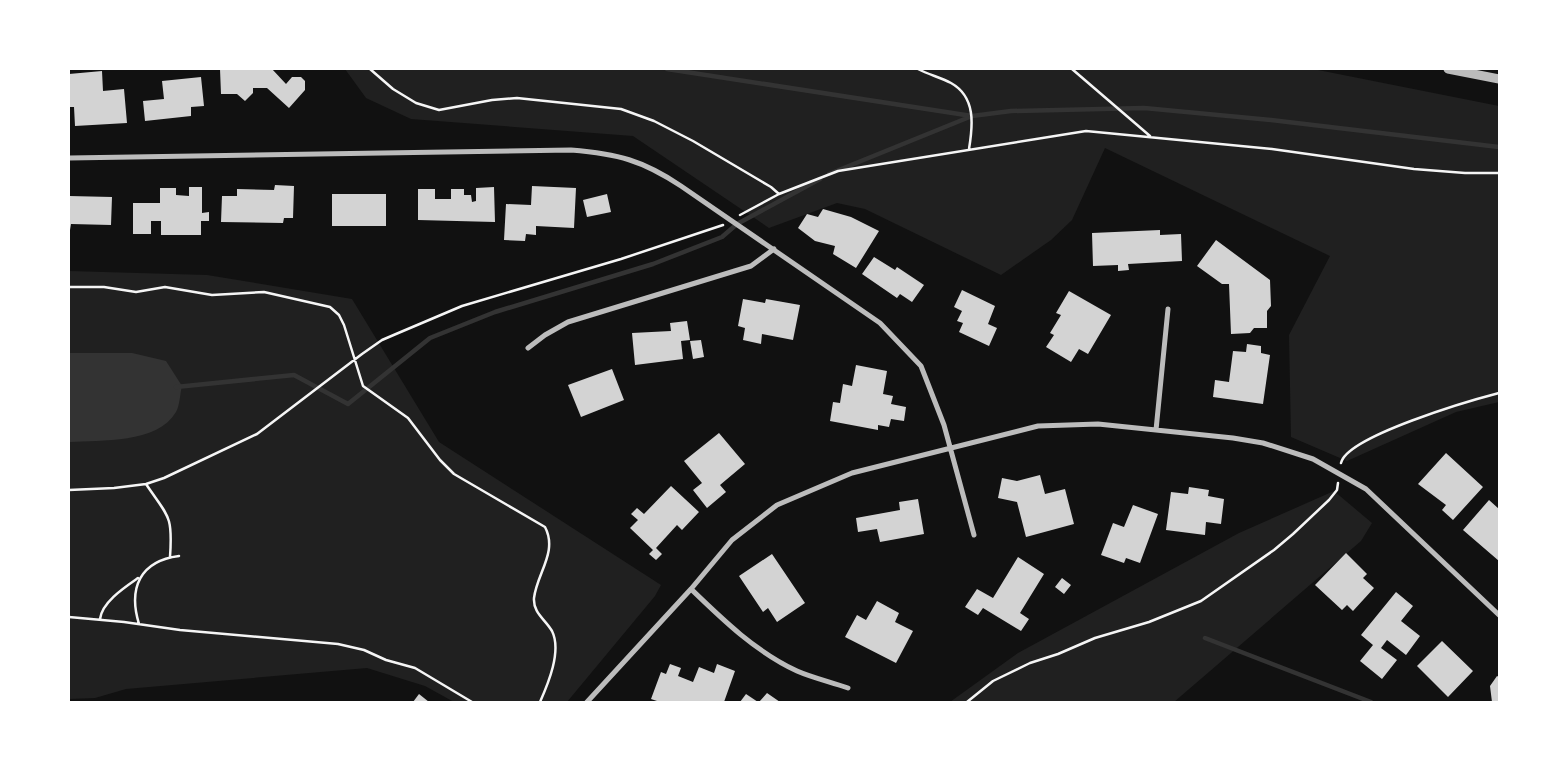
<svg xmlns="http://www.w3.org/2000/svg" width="1568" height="771" font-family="Manrope,sans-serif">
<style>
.green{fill:#202020}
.water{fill:#333}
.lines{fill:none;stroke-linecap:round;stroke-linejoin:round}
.stream{stroke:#333;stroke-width:4.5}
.building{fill:#d3d3d3}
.path{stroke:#f5f5f5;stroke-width:2.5}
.minor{stroke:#bcbcbc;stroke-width:5}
.tertiary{stroke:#bcbcbc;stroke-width:9}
</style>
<rect width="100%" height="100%" fill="#111"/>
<path class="green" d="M345 69H1313L1499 106V402L1456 412 1347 461 1291 437 1289 335 1330 256 1105 148 1072 220 1051 240 1001 275 865 209 837 203 769 228 633 136 411 119 366 98Z
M69 271 207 275 352 299 439 442 661 585 655 596 567 702H454L425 686 367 668 126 689 95 698 69 699Z
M1334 491 1372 523 1361 541 1174 702H950L1018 653 1239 533Z"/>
<path class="water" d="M69 353H132L166 361 182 386C180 393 180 405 176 412 157 444 101 440 69 442Z"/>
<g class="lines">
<path class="stream" d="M667 69 972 116
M829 174 972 116 1011 111 1144 108 1271 120 1499 147
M176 387 294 375 348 404 430 338 495 312 653 264 722 237 737 224 820 179
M1205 638 1371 702"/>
</g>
<path class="building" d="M220 69H272L286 84 292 77H301L305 81V90L289 108 267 88H253V93L245 101 237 94H221Z
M102 71 103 91 124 89 127 123 75 126 74 107H69V74Z
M201 77 204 106 191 107V116L145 121 143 101 164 99 162 81Z
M275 185 294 186 293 218H284L283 223 221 222 222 196H237V189L274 190Z
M532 186 576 188 574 228 536 226V235L526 234 525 241 504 240 506 204 531 205Z
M189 187H202V213L209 212V221H201V235H161V221H151V234H133V203H160V188H176V195L189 196Z
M494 187 495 222 418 220V189H435V199H451V189H464V195H471L472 202 476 201V188Z
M332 194H386V226H332Z
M607 194 611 212 587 217 583 200Z
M69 196 112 197 111 225 71 224 69 236Z
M823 209 851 217 879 231 856 268 833 254 835 246 815 241 798 228 807 214 818 217Z
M1160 230V235L1181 234 1182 261 1128 264 1129 270 1118 271V265L1093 266 1092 233Z
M1216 240 1270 280 1271 306 1267 311V328H1254L1250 333 1231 334 1229 284H1222L1197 266Z
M874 257 895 270 897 267 924 285 912 302 900 294 897 298 862 274Z
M962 290 995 306 988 324 997 328 989 346 959 332 963 323 957 321 962 311 954 307Z
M1069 291 1111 315 1088 354 1079 349 1071 362 1046 347 1054 335 1050 333 1061 315 1056 313Z
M743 299 765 303 766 299 800 305 793 340 762 334 761 344 743 340 745 328 738 326Z
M687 321 690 340 681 341 683 359 635 365 632 333 671 331 670 323Z
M701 340 704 357 693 359 690 341Z
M1247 344 1261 346V353L1270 355 1263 404 1213 397 1215 380 1229 382 1233 351 1246 352Z
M856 365 887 371 883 394 893 396 891 404 906 407 904 421 891 419 889 427 878 425V430L830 421 833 402 840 403 843 384 852 386Z
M612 369 624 400 581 417 568 385Z
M719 433 745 464 720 485 726 492 707 508 693 490 702 483 684 461Z
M1446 453 1483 487 1453 520 1442 510 1446 505 1418 484Z
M1040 475 1045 494 1065 489 1074 524 1026 537 1017 502 998 498 1002 478 1017 481Z
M671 486 699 512 682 530 677 525 656 548 662 554 656 560 649 554 653 550 630 528 638 520 631 514 637 508 644 514Z
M1189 487 1209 490 1208 496 1224 499 1221 524 1206 522 1205 535 1166 530 1171 492 1188 494Z
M918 499 924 534 880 542 877 529 858 532 856 518 900 510 899 502Z
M1489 500 1499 509V561L1463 530Z
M1133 505 1158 514 1140 563 1126 558 1124 563 1101 555 1113 523 1124 527Z
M1346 553 1367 574 1363 578 1374 588 1353 611 1347 605 1342 610 1315 585Z
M772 554 805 603 777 622 768 608 763 612 739 576Z
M1018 557 1044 574 1020 613 1029 619 1021 631 983 608 978 615 965 607 977 589 993 598Z
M1062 578 1071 585 1064 594 1055 587Z
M1396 592 1413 606 1401 621 1420 636 1406 655 1387 640 1381 648 1397 660 1382 679 1360 661 1373 645 1361 635Z
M877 601 899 613 895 622 913 631 896 663 845 637 857 615 866 620Z
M1442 641 1473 671 1448 697 1417 666Z
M670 664 681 668 678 676 693 682 699 667 714 673 717 664 735 671 724 702H660L651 699 661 672 666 674Z
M1497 676 1499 677V702H1492L1490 686Z
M767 693 780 702H759Z
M419 694 429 702H413Z
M746 694 758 702H740Z"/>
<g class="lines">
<path class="path" d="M370 69 393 89 416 103 439 110 492 100 517 98 621 109 654 121 693 141 771 187 779 194
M918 69C929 75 940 77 951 83 976 97 973 125 969 149
M1072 69 1150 136
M740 215 779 194 838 171 1086 131 1272 149 1414 169 1465 173H1499
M69 287H104L136 292 165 287 212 295 264 292 330 307 339 315 344 325 363 386 408 418 440 460 454 474 545 527C558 552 537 573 534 598 533 613 545 619 552 631 562 651 548 684 540 702
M1341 463C1347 436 1472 400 1499 393
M146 484C168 517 173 514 170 557
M69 490 114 488 146 484 164 478 257 434 362 354 382 340 396 334 462 306 621 259 723 225
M69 617 124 622 180 630 338 644 364 650 386 660 415 668 472 702
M100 619C102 602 125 587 138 578
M139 624C128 588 140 561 179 556
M967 702 993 681 1030 663 1058 654 1095 638 1149 622 1201 601 1274 550 1293 534 1329 500 1337 490 1338 483"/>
<path class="minor" d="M69 158 571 150C618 154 642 160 681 186L880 323 921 366 944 425 974 535
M528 348 545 335 568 322 751 266 774 249
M1156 430 1168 309
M691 589C723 620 756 652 797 671 813 678 831 682 848 688
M587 702 691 589 732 540 777 505 852 473 1038 426 1098 424 1233 438 1263 443 1313 459 1366 489 1499 615"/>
<path class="tertiary" d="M1448 69 1499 79"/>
</g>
<rect width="1568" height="771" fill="none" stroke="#ffffff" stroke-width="140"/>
</svg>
